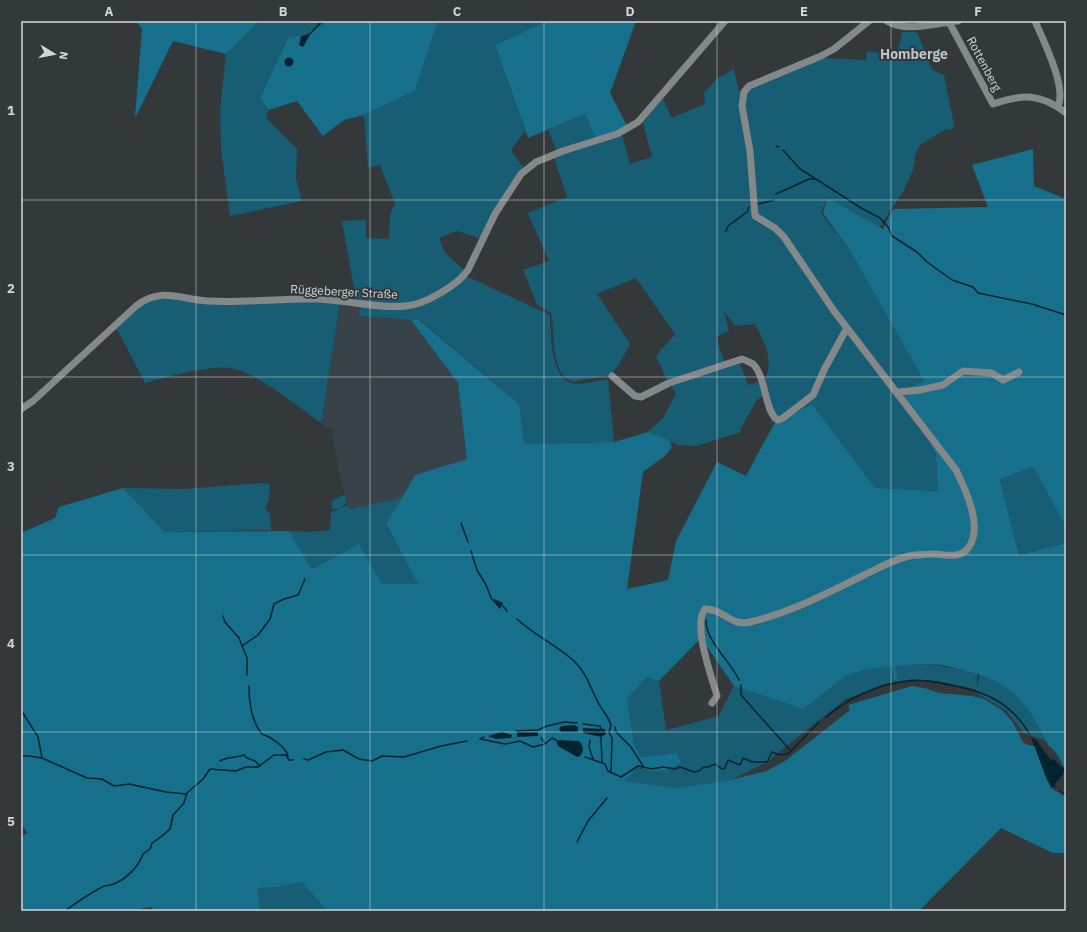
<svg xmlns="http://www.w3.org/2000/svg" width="1087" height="932" font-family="'IBM Plex Sans',sans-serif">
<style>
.built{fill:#374348}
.green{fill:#175e74}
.forest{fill:#16708b}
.water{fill:#012530}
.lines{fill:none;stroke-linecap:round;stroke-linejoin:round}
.stream{stroke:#012530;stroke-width:1.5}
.minor{stroke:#858889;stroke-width:7}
.grid{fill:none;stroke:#d3d6d8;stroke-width:1;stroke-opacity:0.55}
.labels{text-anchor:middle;stroke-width:4;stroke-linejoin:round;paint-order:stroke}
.street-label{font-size:12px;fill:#d3d6d8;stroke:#33383a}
.quarter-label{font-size:14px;font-weight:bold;fill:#bfc5c8;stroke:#33383a}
.neatline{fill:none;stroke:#d3d6d8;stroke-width:1.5}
.grid-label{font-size:13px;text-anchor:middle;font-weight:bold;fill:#d3d6d8}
</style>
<rect width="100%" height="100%" fill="#33383a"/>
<path class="built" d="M340 303 361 305 359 316 411 320 458 383 467 459 415 475 401 498 349 509 338 468 333 438 334 430 321 423Z"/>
<path class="green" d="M259 21H327L311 33 288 38 260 98 268 111 266 118 297 149 296 179 302 201 230 216 221 149 220 110 226 54Z
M438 21H547L495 45 525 131 511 150 524 169 481 239 458 231 440 237C439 250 455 262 464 270 448 289 421 304 396 304 383 304 369 301 356 300L342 221 366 220V238L389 239 390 214 395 204 380 165 368 168 364 115 415 91Z
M902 32H917L932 70 944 75 954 125 953 129 945 130 921 144 916 152 913 170 904 190 871 240 827 197 821 213 849 249 924 381 901 391 936 454 938 491 875 488 812 404 769 424 775 416 768 394 757 400 740 429 741 432 696 446 679 445 648 432 663 418 676 394 670 384 739 360 748 385 764 381C775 362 765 342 755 324L735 326 724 311 729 331 716 337 725 364 668 382 656 356 675 334 636 278 597 294 630 344 618 366 610 375 572 382C549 372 556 333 551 313L537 305 523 270 549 261 528 213 567 197 554 157 622 135 630 164 652 157 642 120 661 98 663 99 672 118 705 104 704 93 718 78 734 69 739 92 823 58 866 60 867 51 897 56Z
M585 114 596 139 557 151 548 130Z
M466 276 550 315C550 331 551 378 571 383 579 386 599 380 608 379L614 442 523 444 519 404 419 319 411 320 359 316 361 305 403 309Z
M155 298 340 303 321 423C299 407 255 371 230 368 207 365 168 377 145 383L120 334 115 328 146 302Z
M1033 467 1066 527V543L1019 555 1000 478Z
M263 483 270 484 269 499 265 508 270 514 271 530 165 532 123 488 183 489Z
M345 494 347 502 341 508 332 509V501Z
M401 498 386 525 418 584H382L359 544 312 569 289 531 309 532 330 530 331 512 348 505 350 509Z
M929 664 977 673V688L980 674C992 679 1004 682 1014 691 1027 704 1036 724 1046 741L1024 733 1007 711 978 694 975 689 938 681 913 679 887 683 846 699 765 763 731 780 676 788 623 781C632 773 636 765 649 771L677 753 641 757 634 745 627 699 647 677 659 681 666 730 719 716 734 686 803 709 846 676 866 670 892 666 894 679H898L895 666Z
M302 882 327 911H260L258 888 278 887Z"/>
<path class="forest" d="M135 21H259L226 54 173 41 135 118 142 28Z
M327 21H438L415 91 364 115 344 120 323 136 297 101 268 110 260 98 288 38 311 33Z
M547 21H636L610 93 627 126 596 139 585 114 528 138 495 45Z
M1033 149 1034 186 1066 199V527L1033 467 1000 479 1019 555 1066 543V783C1065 768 1061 755 1048 745 1026 702 1014 682 966 671 954 668 941 664 929 664 918 664 907 666 895 666L898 679 896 680H894L892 666 866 670 846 676 803 709 734 686 701 638 659 681 647 677 627 699 634 745 641 757 677 753 681 763 666 770 649 771 641 768 636 769 624 781 676 788 731 780 766 771 785 761 850 710 848 705 912 686 924 688 940 693 972 696 984 699 1002 710 1012 721 1023 742 1027 745 1035 746 1051 788 1066 797V853H1053L1001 828 919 911H327L302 882 278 887 258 888 260 911H153L152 907 143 908 138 911H21V837L27 833 21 822V533L55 518 59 507 123 488 165 532 289 531 312 569 359 544 382 584H418L386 524 415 475 467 459 458 383 411 320 418 319 519 404 524 444 614 442 648 432 669 440 672 447 666 455 643 472 627 589 668 580 676 541 717 462 746 476 775 422 812 404 875 488 938 491 936 454 901 391 924 381 849 249 823 213 827 198 883 229 893 209 988 207 972 165Z"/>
<path class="water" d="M311 33 303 47 299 45 301 36Z
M284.5 62a4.5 4.5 0 1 1 9 0a4.5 4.5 0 1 1-9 0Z
M494 599 503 603 500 609 492 600Z
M574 725 578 727V732H561L559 729 561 726Z
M583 728 605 729 606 734 601 737 583 733Z
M502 732 512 735 511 738 496 739 488 736Z
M517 732H538V736L517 737Z
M1031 737 1036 740 1051 760 1054 759 1060 766 1065 768 1062 776 1052 788 1047 780Z
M556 740 579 741C584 746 584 751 580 756L577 757 558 746Z"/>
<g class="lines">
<path class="stream" d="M311 33 322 21
M776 146 779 147
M783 150 800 169 816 179
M776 194 809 179H816L861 208 880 218 888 227 892 236 917 252 927 262 952 280 973 287 978 293 1032 304 1066 315
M758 204 774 200
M726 231 728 226 747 212 749 207
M461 523 468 542
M471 551 477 570 486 585 492 600
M503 606 507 611
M223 616 225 622 239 638 247 658V675
M517 619C534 635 556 645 574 661 587 673 591 690 599 704 603 711 609 718 611 725L609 732 612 738 611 772
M706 620C705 640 731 662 739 680
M242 646 258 635 270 619 274 604 284 599 298 595 305 579
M741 685V695L791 751
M249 686C249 702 251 720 261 733 264 736 269 736 272 739 278 742 287 750 288 757
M21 710 38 737 42 758
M826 717C853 694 892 678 928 681 937 682 946 684 955 686 988 692 1012 705 1029 733
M583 724 600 726 601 729
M615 727 616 732 631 747 643 766
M516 731 538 730 547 726 564 722 577 723
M601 737 602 762
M541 738 545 743
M480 739 505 744 520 741 533 747 545 744 552 738 556 740
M480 739 484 737
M590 740 589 747 593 759
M21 756H29L42 758 87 778 102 779 114 786 129 784 166 792 186 794
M585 757 605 764 608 771 621 777 638 766 652 769 663 767 675 769 680 767 694 772 699 771 704 767H708L715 764 722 769 725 768 728 760 740 765 743 758 752 762H767L772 752 780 755 788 754 819 722
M304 759 308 760 326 752 343 750 359 759 372 761 382 756 404 757 441 746 467 741
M220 761C227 757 235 758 244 755L247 758 255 761 260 766
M1054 785 1056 787
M1059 790 1066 795
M577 842 588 821 607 798
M65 911C77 902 89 894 102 887 105 885 108 886 111 885 124 881 139 867 143 854L150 849 152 843C158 839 164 835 170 829L173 815 184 803 187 793 203 779 210 769 236 771 246 767H258L274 755H286L289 760H293"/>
<path class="minor" d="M887 21C906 33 937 23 958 21
M1035 21C1043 40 1067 87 1058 106
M949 22 993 104C1022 94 1041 93 1066 113
M612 376 635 396 641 397 669 383 742 359C745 360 750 362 753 364 766 376 765 414 778 420L783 418 813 395 825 368 847 328
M898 392 920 390 943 385 963 371 992 373 1003 380 1019 372
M21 409 33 401 136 306C160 286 182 300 209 301 245 303 282 298 318 299 347 300 378 309 406 306 424 305 458 285 468 270L495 214 521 174 536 162 563 151 617 134 638 122 725 21
M712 703 717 696C712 677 692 625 705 609 722 608 731 627 750 622 790 613 827 593 864 575 879 568 898 557 915 555 921 555 927 554 933 554 945 554 960 560 969 547 983 526 966 491 956 470L834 311 784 237 775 228 755 216 750 151 742 106 744 92 749 86 821 56 834 49 869 21"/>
</g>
<path class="grid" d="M196 21V911M370 21V911M544 21V911M717 21V911M891 21V911M21 200H1066M21 377H1066M21 555H1066M21 732H1066"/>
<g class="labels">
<g class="street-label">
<text transform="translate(984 64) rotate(62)" y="4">Rottenberg</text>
<text transform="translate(344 292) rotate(3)" y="4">Rüggeberger Straße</text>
</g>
<g class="quarter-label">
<text x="914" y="59">Homberge</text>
</g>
</g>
<rect width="1087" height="932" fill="none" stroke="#33383a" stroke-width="44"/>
<g transform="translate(54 54) rotate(100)" stroke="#33383a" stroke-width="3" paint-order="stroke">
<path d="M0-3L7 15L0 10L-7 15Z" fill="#d3d6d8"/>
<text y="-6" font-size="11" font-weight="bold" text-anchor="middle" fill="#d3d6d8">N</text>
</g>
<rect x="22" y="22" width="1043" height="888" class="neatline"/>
<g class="grid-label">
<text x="109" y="16">A</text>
<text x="283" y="16">B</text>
<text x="457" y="16">C</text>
<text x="630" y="16">D</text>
<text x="804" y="16">E</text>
<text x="978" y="16">F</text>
<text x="11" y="115">1</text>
<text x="11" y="293">2</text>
<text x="11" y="471">3</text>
<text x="11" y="648">4</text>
<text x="11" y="826">5</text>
</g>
</svg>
